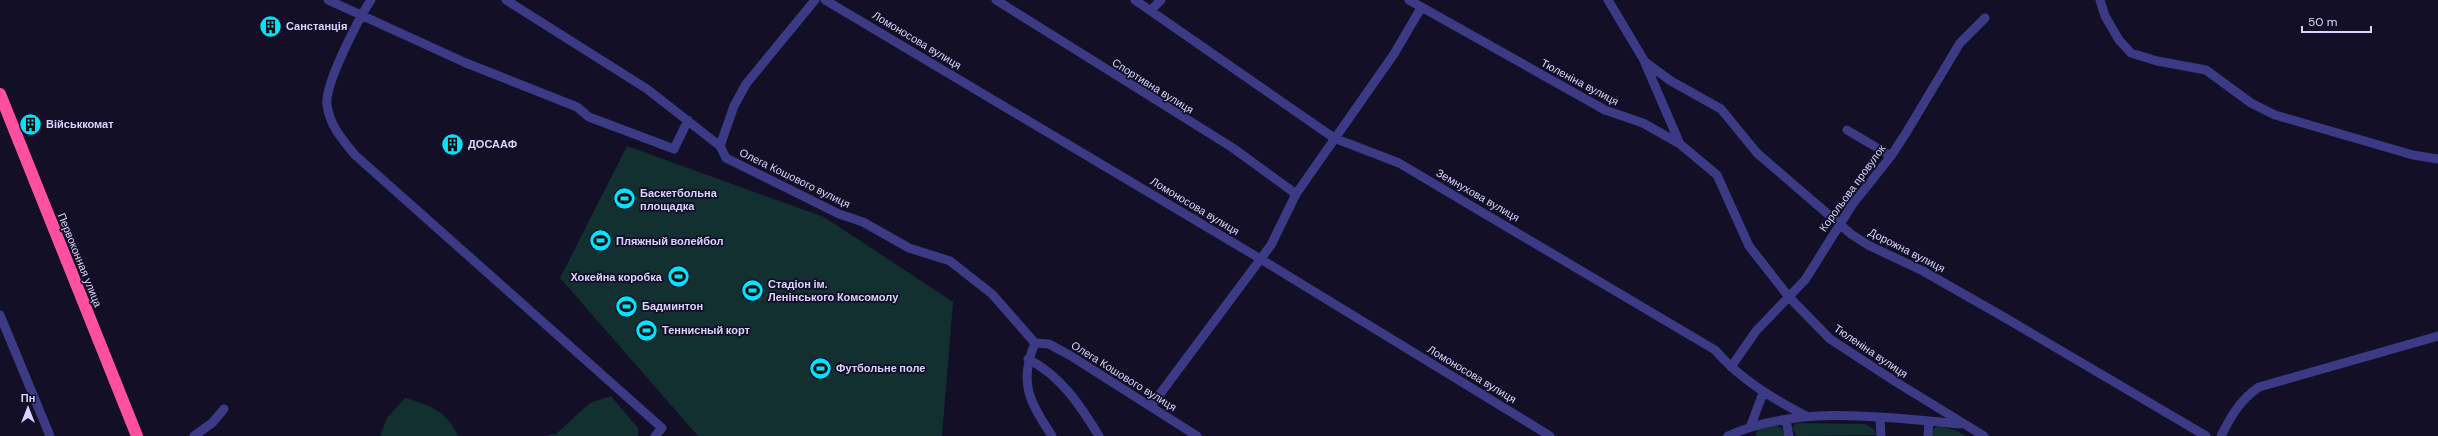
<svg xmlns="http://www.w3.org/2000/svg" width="2438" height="436" font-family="'DM Sans',sans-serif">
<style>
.green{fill:#12302f}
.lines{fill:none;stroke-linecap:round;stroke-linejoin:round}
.street{stroke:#3d3a85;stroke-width:9}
.highway{stroke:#ff4fa3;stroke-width:12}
.labels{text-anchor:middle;stroke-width:3.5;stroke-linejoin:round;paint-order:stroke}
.poi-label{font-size:11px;font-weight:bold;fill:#d9d4ff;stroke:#130f26;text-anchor:start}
.street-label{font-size:11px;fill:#d9d4ff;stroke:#130f26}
</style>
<rect width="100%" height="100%" fill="#130f26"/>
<path class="green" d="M627 146 824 217 953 302 942 436H698L560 278Z
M611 396 638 428V436H546L556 434 590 403Z
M405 398C430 405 447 411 458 436H380L387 418Z
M1799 423 1865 424 1874 429 1876 435 1797 436 1792 428 1795 424Z
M1777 425 1782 429 1785 436H1756L1757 429Z
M1937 426 1955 430 1966 436H1932L1934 428Z"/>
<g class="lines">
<path class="street" d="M328 0 466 63 577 107 589 117 674 149 688 120
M371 0C359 18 324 85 327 105 330 126 342 139 355 155L662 428 655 436
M506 0 647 89 720 146 726 158 839 214 863 222 909 248 950 261 992 294 1035 343
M825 0 1259 258 1550 436
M996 0 1233 148 1296 194
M1135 0 1334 138 1399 163 1715 350C1741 380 1772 398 1806 416
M1409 0 1605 110 1643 123 1680 144 1717 175 1749 246 1789 297 1830 339 1896 382 1984 436
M1608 0 1645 62 1671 81 1721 109 1757 153 1851 234 1868 245 1923 271 2002 316 2206 436
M2100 0 2105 16 2119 40 2131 53 2157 61 2206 70 2251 103 2275 115 2413 155 2438 159
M1151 10 1161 0
M1645 63 1680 144
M1847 130 1891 156
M720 146 734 106 746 84 815 0
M0 315 50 436
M1028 359C1061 376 1080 405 1099 436
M1731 367 1756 331 1805 280 1852 205 1891 156 1906 133 1960 43 1985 18
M1151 406 1271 245 1296 194 1394 54 1421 8
M1880 418 1881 436
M1786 420 1789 436
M1751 425 1763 393
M194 436 212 423 224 409
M1052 436C1030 402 1018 383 1035 343L1049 344 1071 356 1197 436
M1728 436C1797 404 1887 417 1960 424
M1928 436 1929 421
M2221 436C2231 416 2240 400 2259 387L2438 336"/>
<path class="highway" d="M0 94 137 436"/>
</g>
<defs>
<symbol id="building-disc" viewBox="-11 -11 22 22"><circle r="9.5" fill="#00e5ff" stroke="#130f26"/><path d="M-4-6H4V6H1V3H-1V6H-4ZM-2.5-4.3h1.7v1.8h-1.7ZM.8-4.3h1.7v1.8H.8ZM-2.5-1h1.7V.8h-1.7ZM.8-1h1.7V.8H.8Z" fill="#111"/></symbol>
<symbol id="stadium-disc" viewBox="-11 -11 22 22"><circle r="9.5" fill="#00e5ff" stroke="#130f26"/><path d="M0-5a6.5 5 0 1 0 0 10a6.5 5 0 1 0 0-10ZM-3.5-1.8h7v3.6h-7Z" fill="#111"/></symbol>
</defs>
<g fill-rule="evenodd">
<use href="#building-disc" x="258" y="14" width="25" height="25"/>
<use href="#building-disc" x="18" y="112" width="25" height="25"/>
<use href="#building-disc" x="440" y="132" width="25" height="25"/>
<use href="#stadium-disc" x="612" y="186" width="25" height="25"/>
<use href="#stadium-disc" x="588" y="228" width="25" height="25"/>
<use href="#stadium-disc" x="666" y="264" width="25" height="25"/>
<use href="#stadium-disc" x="740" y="278" width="25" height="25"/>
<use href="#stadium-disc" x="614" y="294" width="25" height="25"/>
<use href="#stadium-disc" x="634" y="318" width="25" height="25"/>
<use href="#stadium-disc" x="808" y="356" width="25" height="25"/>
</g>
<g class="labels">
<g class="poi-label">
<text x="286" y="30">Санстанція</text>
<text x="46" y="128">Військкомат</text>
<text x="468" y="148">ДОСААФ</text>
<text x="640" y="197">Баскетбольна<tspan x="640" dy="13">площадка</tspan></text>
<text x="616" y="245">Пляжный волейбол</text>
<text x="662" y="281" text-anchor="end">Хокейна коробка</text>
<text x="768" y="288">Стадіон ім.<tspan x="768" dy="13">Ленінського Комсомолу</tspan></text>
<text x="642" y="310">Бадминтон</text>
<text x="662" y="334">Теннисный корт</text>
<text x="836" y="372">Футбольне поле</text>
</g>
<g class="street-label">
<text transform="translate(917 40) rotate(31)" y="4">Ломоносова вулиця</text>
<text transform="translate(1580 82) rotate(28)" y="4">Тюленіна вулиця</text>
<text transform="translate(1153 86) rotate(32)" y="4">Спортивна вулиця</text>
<text transform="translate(795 178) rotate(26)" y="4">Олега Кошового вулиця</text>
<text transform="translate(1852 188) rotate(-54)" y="4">Корольова провулок</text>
<text transform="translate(1478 195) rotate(30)" y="4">Земнухова вулиця</text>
<text transform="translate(1195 206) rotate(31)" y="4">Ломоносова вулиця</text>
<text transform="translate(1907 250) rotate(27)" y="4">Дорожна вулиця</text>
<text transform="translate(80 260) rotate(68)" y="4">Первоконная улица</text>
<text transform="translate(1871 351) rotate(34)" y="4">Тюленіна вулиця</text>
<text transform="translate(1472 374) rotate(31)" y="4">Ломоносова вулиця</text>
<text transform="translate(1124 376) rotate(32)" y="4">Олега Кошового вулиця</text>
</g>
</g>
<g transform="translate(28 408)" stroke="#130f26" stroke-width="3" paint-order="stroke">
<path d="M0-3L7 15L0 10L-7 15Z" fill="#d9d4ff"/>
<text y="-6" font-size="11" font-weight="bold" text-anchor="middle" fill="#d9d4ff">Пн</text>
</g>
<path d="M2302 26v6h69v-6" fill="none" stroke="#d9d4ff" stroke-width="2"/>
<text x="2308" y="26" font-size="12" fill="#d9d4ff" stroke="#130f26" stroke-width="3" paint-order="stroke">50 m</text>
</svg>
